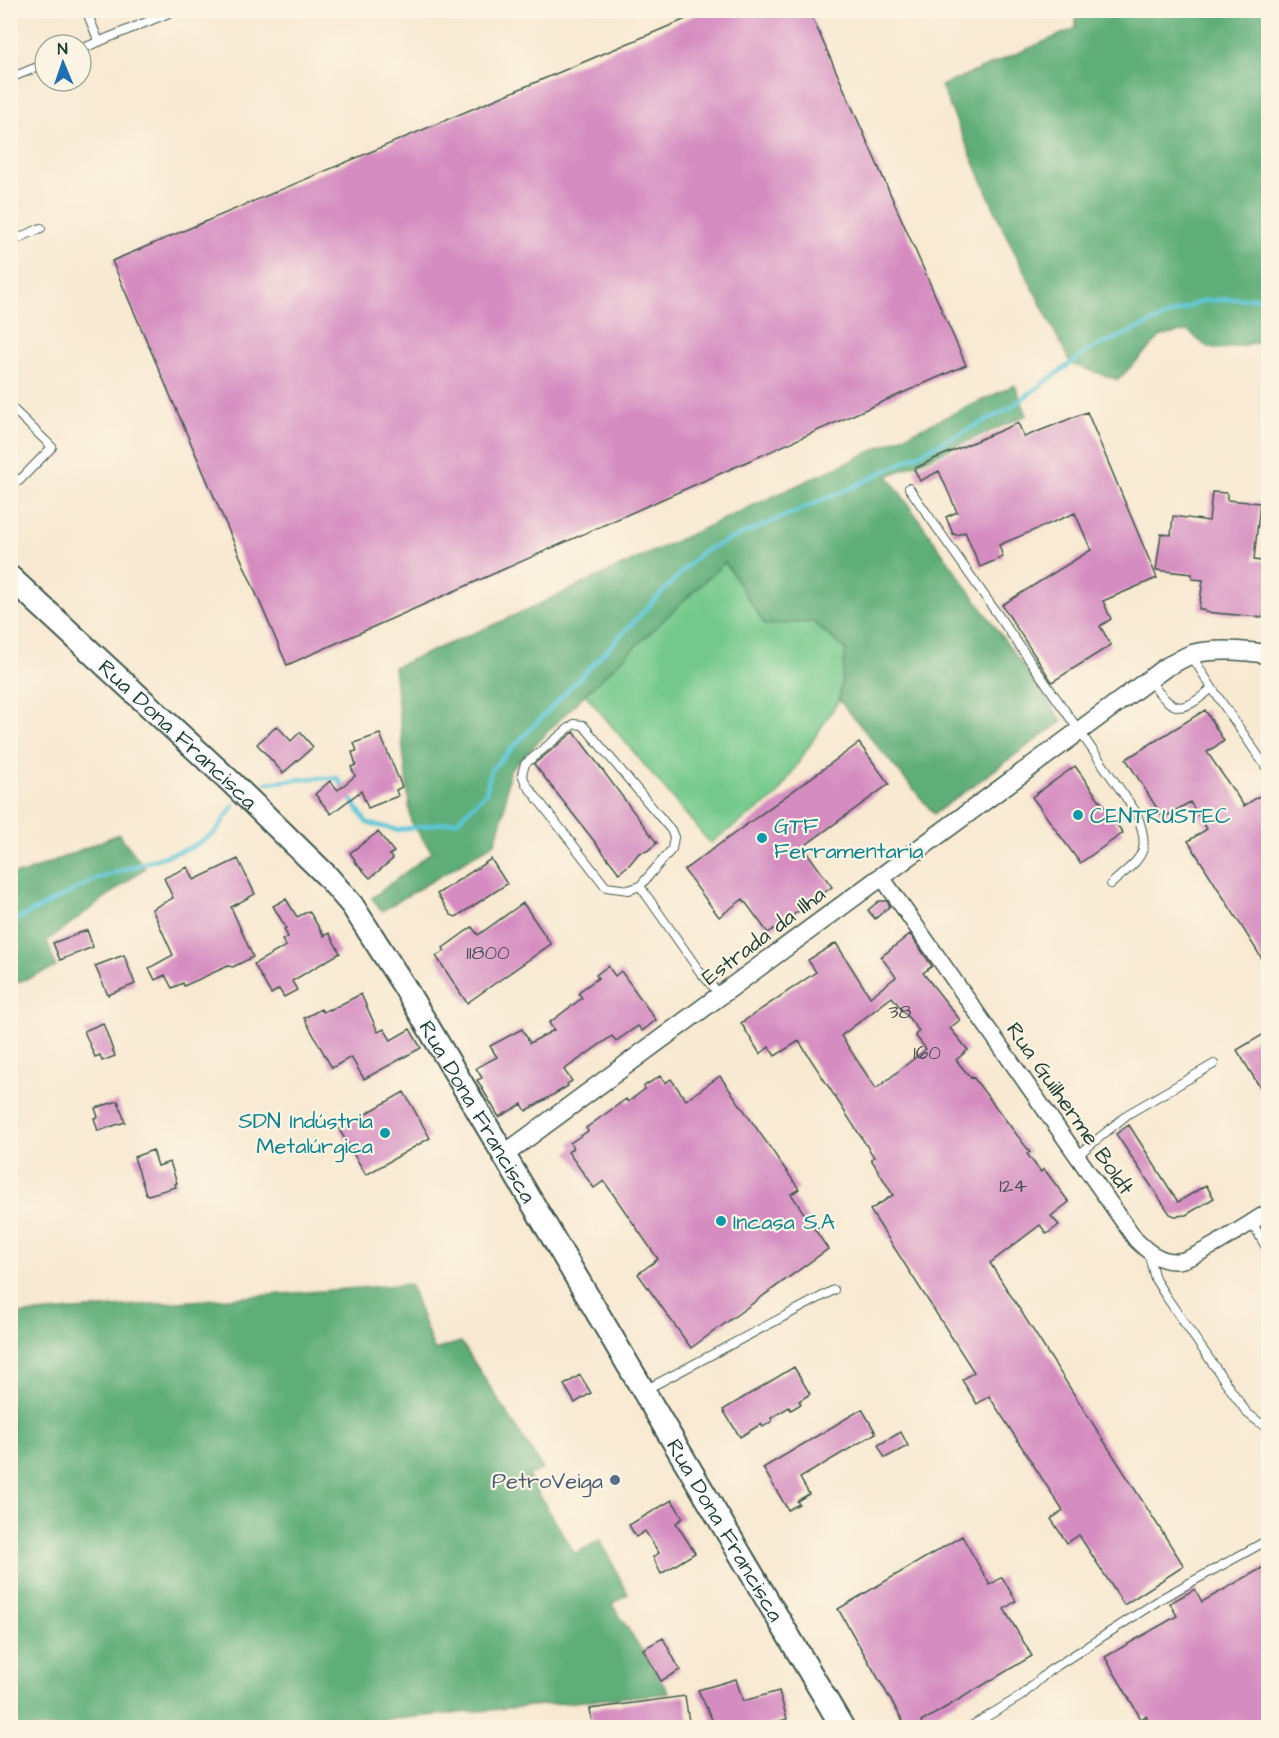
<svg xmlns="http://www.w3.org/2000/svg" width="1279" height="1738" font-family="'Architects Daughter',sans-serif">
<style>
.green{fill:#74c98d;stroke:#4a8360;stroke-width:1.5}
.forest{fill:#5fad78;stroke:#3f7556;stroke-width:1.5}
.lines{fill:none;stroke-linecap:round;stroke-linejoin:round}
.stream{stroke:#5dc6d8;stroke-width:4.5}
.building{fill:#d58dc1;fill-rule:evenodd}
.service-casing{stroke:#40574c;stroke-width:10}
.minor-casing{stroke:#40574c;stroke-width:18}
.tertiary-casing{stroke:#40574c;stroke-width:21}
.primary-casing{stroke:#40574c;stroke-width:26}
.service{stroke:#fff;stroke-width:8}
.minor{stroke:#fff;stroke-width:15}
.tertiary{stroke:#fff;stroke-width:18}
.primary{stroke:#fff;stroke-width:22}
.culture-dot{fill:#0f9aa8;stroke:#fcf5e5;stroke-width:2}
.service-dot{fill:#5c6f8a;stroke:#fcf5e5;stroke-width:2}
.labels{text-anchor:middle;stroke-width:4.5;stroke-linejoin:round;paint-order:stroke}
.number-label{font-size:20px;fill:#4c5157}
.street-label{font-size:22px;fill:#1f3d34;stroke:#fcf5e5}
.culture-label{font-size:22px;fill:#0d838f;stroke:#fcf5e5;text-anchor:start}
.service-label{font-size:22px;fill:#4e5e75;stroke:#fcf5e5;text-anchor:end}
</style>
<rect width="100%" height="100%" fill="#fcf5e5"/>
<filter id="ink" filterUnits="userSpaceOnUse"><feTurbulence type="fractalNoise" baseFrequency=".0167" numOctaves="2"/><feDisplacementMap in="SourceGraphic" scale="12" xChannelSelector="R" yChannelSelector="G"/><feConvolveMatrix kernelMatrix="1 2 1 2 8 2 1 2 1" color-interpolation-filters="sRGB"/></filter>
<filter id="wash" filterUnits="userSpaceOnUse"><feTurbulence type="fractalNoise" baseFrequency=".008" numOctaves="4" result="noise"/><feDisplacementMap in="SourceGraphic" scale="24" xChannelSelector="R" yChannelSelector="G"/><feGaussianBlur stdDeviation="1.35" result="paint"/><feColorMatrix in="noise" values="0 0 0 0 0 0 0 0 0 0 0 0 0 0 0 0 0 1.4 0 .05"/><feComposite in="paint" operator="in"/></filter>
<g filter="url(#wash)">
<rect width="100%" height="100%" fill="#f8e9d2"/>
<path class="green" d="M725 562 765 625 813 622 846 650 839 700 776 797 710 843 585 694Z"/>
<path class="forest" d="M1076 11H1268V344C1250 339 1231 352 1211 348 1204 347 1195 336 1188 331L1161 336 1118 380 1071 364 1003 229 941 86 1076 28Z
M1015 385 1027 415 888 476 1062 721 934 814 839 700 846 650 813 622 765 625 725 562 585 694 509 771 504 811 495 843 382 911 372 898 432 852 411 822 394 667 500 622Z
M119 834 145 868 47 941 56 967 11 985V874L25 873Z
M410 1284 434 1350 461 1342 543 1469 528 1476 575 1554 600 1540 628 1594 612 1604 669 1693 309 1727H179L173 1720H143L129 1727 11 1728V1315Z"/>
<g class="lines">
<path class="stream" d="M266 783 314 778H337L367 823 398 830 457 821 486 793 491 770 701 552 853 487 1007 410 1089 350 1202 301 1268 297
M10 923 96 879 190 848 215 833 234 805"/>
</g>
<g id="blocks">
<path class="building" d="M707 10H809L966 365 287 665 112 261Z
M1087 412 1157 578 1103 601 1111 619 1100 626 1111 645 1052 682 1002 605 1091 550 1075 513 999 545 1003 557 980 567 965 532 957 535 953 534 946 517 957 512 939 471 920 481 914 469 934 459 1018 423 1024 437Z
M1212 492 1227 493V500L1260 503 1254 560 1269 562V618L1205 612V610L1199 609 1203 580 1192 579V574L1156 570 1161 534 1171 535 1173 516 1209 521Z
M1205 710 1224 741 1207 752 1244 806 1269 790V970L1188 841 1207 829 1190 802 1163 818 1126 759Z
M277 726 291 741 300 732 313 747 283 773 257 744Z
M574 732 657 843 647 851 639 853 630 864 619 873 534 764Z
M380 734 402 787 396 790 398 796 368 808 361 791 331 814 315 794 330 781 338 790 355 776 351 767 356 765 352 752 357 751 354 743Z
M859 743 889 784 803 847 832 887 768 933 743 899 719 917 684 870Z
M1075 766 1123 833 1080 863 1032 797Z
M378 832 394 852 389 855 393 859 370 878 354 861 355 860 350 853Z
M238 859 255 894 231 907 253 957 233 967 228 966 184 986 183 983 172 988 165 975 155 980 149 968 173 955 152 909 173 898 164 878 188 867 194 880Z
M491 859 507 884 456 917 451 915 437 894Z
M286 899 297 917 309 911 324 936 329 933 340 953 292 981 297 990 284 997 279 989 271 994 254 964 286 946 282 940 288 937 284 929 286 928 273 906Z
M879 901H887L890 906 875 919 868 910Z
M523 903 551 944 467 1003 436 956 445 951 443 948 472 927 478 935Z
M87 930 93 947 60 960 53 943Z
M910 934 932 966 923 973 960 1020 950 1028 968 1050 956 1060 971 1078 973 1077 1030 1152 1027 1154 1041 1172 1044 1169 1069 1202 1051 1216 1059 1225 1047 1234 1040 1225 990 1263 1184 1566 1124 1605 1079 1535 1067 1543 1051 1519 1063 1511 989 1396 977 1404 962 1380 974 1372 870 1210 893 1195 871 1159 874 1157 799 1041 775 1056 769 1047 760 1054 741 1023 816 972 808 960 836 943 870 997 896 977 881 957ZM892 997 919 1031 915 1035 926 1049 876 1089 841 1036Z
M124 955 135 984 108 995 95 966Z
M608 966 615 976 621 971 656 1020 642 1031 638 1026 616 1041 612 1036 564 1070 572 1081 567 1084 568 1086 526 1111 522 1104 499 1117 477 1080 482 1078 476 1068 497 1057 490 1046 522 1029 530 1043 554 1030 549 1023 582 998 579 994 580 991 598 978 596 975Z
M361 994 378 1032 384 1029 391 1040 410 1029 421 1048 364 1079 351 1057 332 1068 304 1018 321 1009 323 1012 329 1009 330 1010Z
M103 1023 115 1056 102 1061 100 1055 95 1057 84 1031Z
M1269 1031V1102L1237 1050Z
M660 1076 665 1083 671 1079 686 1100 720 1076 799 1189 791 1194 828 1249 691 1348 638 1274 658 1259 604 1181 594 1188 568 1152 573 1148 570 1143 588 1131 586 1128 626 1099 628 1102 645 1089 644 1086Z
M404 1092 430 1138 366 1175 339 1129Z
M118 1101 125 1122 98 1131 94 1118 98 1117 95 1108Z
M1129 1125 1178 1202 1206 1185 1214 1198 1186 1215 1175 1216 1170 1214 1116 1134Z
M153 1150 158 1166 170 1162 177 1183 175 1184 176 1187 148 1195 146 1194 134 1157Z
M794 1367 810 1394 799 1401 801 1404 791 1410 789 1407 771 1418 772 1421 763 1427 761 1424 740 1437 723 1410Z
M580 1375 591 1393 575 1403 564 1385Z
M862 1409 876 1433 800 1478 809 1494 797 1501 799 1504 788 1510 763 1468Z
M901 1432 908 1446 885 1458 878 1445Z
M672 1500 683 1518 676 1523 695 1553 661 1574 653 1557 659 1553 645 1531 636 1537 629 1525Z
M962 1536 990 1585 1002 1577 1016 1601 1004 1609 1032 1656 921 1722 925 1728H907L838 1609Z
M1269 1564V1723L1261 1728H1152L1146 1716 1141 1719 1105 1657 1177 1616 1170 1603 1195 1589 1202 1602Z
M663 1638 680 1670 661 1681 643 1649Z
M736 1679 743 1701 779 1691 787 1719 755 1728H716L698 1690Z
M685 1696 690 1728H593L590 1709Z"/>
</g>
</g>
<g filter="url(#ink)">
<use href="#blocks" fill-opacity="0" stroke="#40574c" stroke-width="1.5"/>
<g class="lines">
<defs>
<path id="service" d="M86 10 99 42
M81 49 176 10
M10 78 45 64
M10 242 41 228
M10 406 52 447 19 481 10 473
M909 488 1136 812C1153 854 1141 857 1111 884
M1191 655 1212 688
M1149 680C1173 712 1180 716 1212 688L1268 770
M574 724 583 725 671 830 674 837 672 849 640 886 629 890 606 887 526 784 522 774 525 764Z
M640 886 700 972 720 995
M1077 1156 1128 1114 1214 1064
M1252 1222 1268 1251
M1148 1252 1155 1279 1165 1295 1247 1413 1268 1429
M645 1390 834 1290
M968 1728 1021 1696 1049 1671 1164 1597 1268 1540"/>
<path id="minor" d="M881 876 1136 1240C1147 1251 1160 1262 1177 1261 1194 1261 1251 1222 1268 1212"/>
<path id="tertiary" d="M505 1154 1166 667C1175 663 1184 657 1192 654 1217 648 1244 651 1268 654"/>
<g id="primary">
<path id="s1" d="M10 577 231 782 327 876 352 905 404 986 843 1728"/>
</g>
</defs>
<use href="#service" class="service-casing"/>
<use href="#minor" class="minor-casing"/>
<use href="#tertiary" class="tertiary-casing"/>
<use href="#primary" class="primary-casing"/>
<use href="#service" class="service"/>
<use href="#minor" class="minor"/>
<use href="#tertiary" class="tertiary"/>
<use href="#primary" class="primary"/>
</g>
</g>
<g class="culture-dot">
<circle cx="1078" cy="815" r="6"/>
<circle cx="762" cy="838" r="6"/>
<circle cx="385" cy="1133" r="6"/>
<circle cx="721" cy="1221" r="6"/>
</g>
<circle class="service-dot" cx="615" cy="1480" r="6"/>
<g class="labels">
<g class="number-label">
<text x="488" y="959">11800</text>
<text x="900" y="1018">38</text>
<text x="927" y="1059">160</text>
<text x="1013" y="1192">124</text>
</g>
<g class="street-label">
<text dy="8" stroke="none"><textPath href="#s1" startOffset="230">Rua Dona Francisca</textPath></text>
<text transform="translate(763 935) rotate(-37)" y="8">Estrada da Ilha</text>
<text transform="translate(1071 1108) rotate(55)" y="8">Rua Guilherme Boldt</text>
<text dy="8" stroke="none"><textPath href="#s1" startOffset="716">Rua Dona Francisca</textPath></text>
<text dy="8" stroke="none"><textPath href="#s1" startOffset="1202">Rua Dona Francisca</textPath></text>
</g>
<g class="culture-label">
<text x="1090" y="823">CENTRUSTEC</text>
<text x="774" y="833">GTF<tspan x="774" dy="25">Ferramentaria</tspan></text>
<text x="373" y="1128" text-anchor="end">SDN Indústria<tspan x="373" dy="25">Metalúrgica</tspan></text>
<text x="733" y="1229">Incasa S.A</text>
</g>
<g class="service-label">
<text x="603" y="1488">PetroVeiga</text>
</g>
</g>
<rect width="1279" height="1738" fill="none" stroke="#fcf5e5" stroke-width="36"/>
<g transform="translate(63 63) rotate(358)"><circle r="28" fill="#fcf5e5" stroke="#a4ab9e" stroke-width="1.5"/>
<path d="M0-4.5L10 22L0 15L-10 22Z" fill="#1f6fb2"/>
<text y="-9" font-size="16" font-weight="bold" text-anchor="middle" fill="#1f3d34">N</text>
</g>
</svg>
